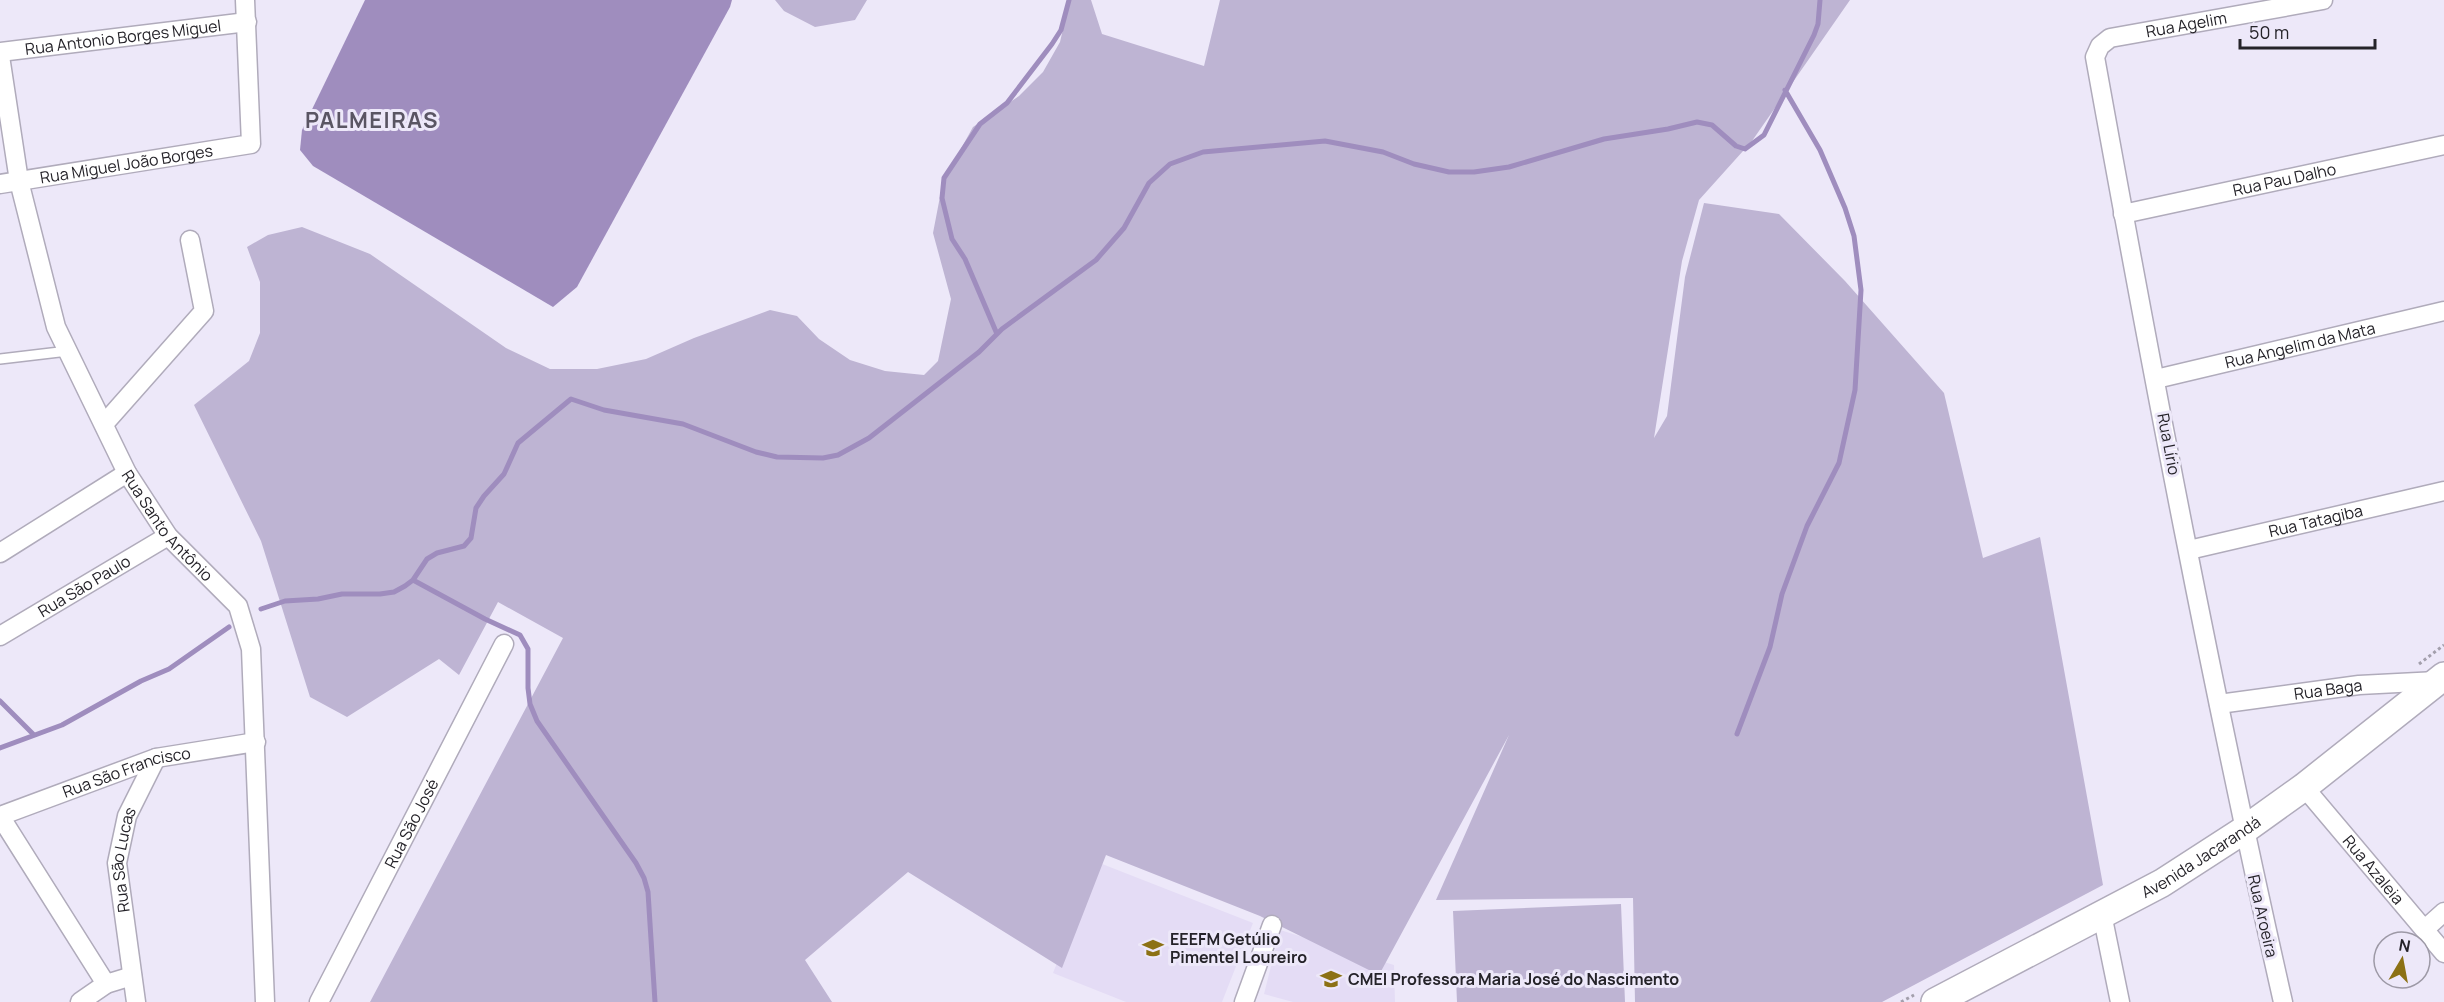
<svg xmlns="http://www.w3.org/2000/svg" width="2444" height="1002" font-family="Manrope,sans-serif">
<style>
.built{fill:#e4dcf5}
.green{fill:#beb4d3}
.water{fill:#9f8dbe}
.lines{fill:none;stroke-linecap:round;stroke-linejoin:round}
.stream{stroke:#9f8dbe;stroke-width:5}
.service-casing{stroke:#b0abbb;stroke-width:12}
.minor-casing{stroke:#b0abbb;stroke-width:21}
.secondary-casing{stroke:#b0abbb;stroke-width:30}
.path{stroke:#a39fac;stroke-width:3;stroke-dasharray:3 3;stroke-linecap:butt}
.service{stroke:#fff;stroke-width:9}
.minor{stroke:#fff;stroke-width:18}
.secondary{stroke:#fff;stroke-width:27}
.labels{text-anchor:middle;stroke-width:6;stroke-linejoin:round;paint-order:stroke}
.street-label{font-size:16px;fill:#252329;stroke:#ede8f9}
.poi-label{font-size:16px;font-weight:bold;fill:#252329;stroke:#ede8f9;text-anchor:start}
.district-label{font-size:22px;font-weight:bold;letter-spacing:1.5px;fill:#5a5563;stroke:#ede8f9}
</style>
<rect width="100%" height="100%" fill="#ede8f9"/>
<path class="built" d="M1097 862 1253 923 1222 1002H1126L1053 973Z
M1280 930 1394 965 1395 1002H1293L1264 994Z"/>
<path class="green" d="M775 0H867L855 20 815 27 784 11Z
M1067 0H1091L1102 34 1204 66 1220 0H1850L1752 141 1699 200 1682 261 1654 438 1667 416 1685 277 1704 203 1779 214 1845 281 1944 393 1983 558 2040 537 2103 885 1882 1002H1635L1633 898 1436 900 1509 735 1379 975 1260 916 1106 855 1062 968 908 872 805 960 832 1002H370L563 638 498 602 459 675 439 659 347 717 310 697 261 541 194 405 249 361 260 333V282L247 247 268 235 302 227 370 254 506 348 550 369H597L646 359 694 338 770 310 797 316 819 339 850 360 885 371 924 375 938 361 951 299 933 233 943 181 973 127 1019 96 1043 72 1060 42 1069 3Z
M1621 904 1625 1002H1457L1453 911Z"/>
<path class="water" d="M365 0H732L730 7 577 287 553 307 313 166 300 150 302 130Z"/>
<g class="lines">
<path class="stream" d="M997 334 965 259 952 239 942 198 944 178 980 124 1007 103 1052 44 1061 30 1069 0
M413 580 485 619 520 635 528 649V688L530 704 537 721 636 863 644 878 648 892 655 1002
M261 609 285 601 318 599 342 594H380L394 592 405 586 413 580 427 559 437 553 464 546 471 538 476 508 484 496 504 474 518 443 571 399 604 410 683 424 756 452 777 457 823 458 838 455 869 438 979 352 1002 329 1096 260 1124 228 1149 183 1170 164 1203 152 1325 141 1383 152 1414 164 1449 172H1474L1509 167 1604 139 1668 129 1697 122 1712 125 1736 146 1745 149 1764 135 1814 35 1818 24 1820 0
M0 701 34 735
M1737 734 1770 647 1782 594 1807 526 1839 463 1855 390 1861 290 1854 236 1845 208 1820 150 1785 90
M0 748 62 725 141 681 169 669 229 627"/>
<defs>
<path id="service" d="M0 359 68 351"/>
<g id="minor">
<path id="s1" d="M0 52 247 22"/>
<path id="s2" d="M0 56 19 181 56 327 127 473 168 536 238 606 251 649 265 1002"/>
<path id="s3" d="M0 184 251 144 245 0"/>
<path id="s4" d="M2123 214 2444 145"/>
<path id="s5" d="M2156 379 2444 311"/>
<path d="M104 424 204 311 190 240"/>
<path id="s6" d="M2189 550 2444 491"/>
<path d="M0 553 127 473"/>
<path id="s7" d="M0 636 168 536"/>
<path id="s8" d="M2219 704 2359 685 2437 681"/>
<path id="s9" d="M2304 787 2444 953"/>
<path d="M2102 914 2120 1002"/>
<path d="M2425 929 2444 912"/>
<path id="s10" d="M106 984 0 816 156 758 256 742"/>
<path d="M80 1002 106 984 132 976"/>
<path id="s11" d="M136 1002 117 863 127 816 156 758"/>
<path id="s12" d="M319 1002 504 644"/>
<path d="M1244 1002 1272 925"/>
<path id="s13" d="M2283 1002C2212 689 2152 373 2095 57L2100 46 2110 38 2323 0"/>
</g>
<g id="secondary">
<path id="s14" d="M1935 1002 2162 883 2244 830 2304 787 2444 676"/>
</g>
</defs>
<use href="#service" class="service-casing"/>
<use href="#minor" class="minor-casing"/>
<use href="#secondary" class="secondary-casing"/>
<path class="path" d="M2419 664 2444 645
M1901 1002 1914 995"/>
<use href="#service" class="service"/>
<use href="#minor" class="minor"/>
<use href="#secondary" class="secondary"/>
</g>
<defs>
<symbol id="school-bare" viewBox="-9 -9 18 18"><path d="M0-5L7-2L0 1L-7-2ZM-4 1L0 2.5L4 1V4Q0 6-4 4Z" fill="#8c7114" stroke="#ede8f9" stroke-width="2.5" paint-order="stroke"/></symbol>
</defs>
<g fill-rule="evenodd">
<use href="#school-bare" x="1138" y="933" width="30" height="30"/>
<use href="#school-bare" x="1316" y="964" width="30" height="30"/>
</g>
<g class="labels">
<g class="street-label">
<text dy="6" stroke="none"><textPath href="#s13" startOffset="1066">Rua Agelim</textPath></text>
<text dy="6" stroke="none"><textPath href="#s1" startOffset="124">Rua Antonio Borges Miguel</textPath></text>
<text dy="6" stroke="none"><textPath href="#s3" startOffset="128">Rua Miguel João Borges</textPath></text>
<text dy="6" stroke="none"><textPath href="#s4" startOffset="165">Rua Pau Dalho</textPath></text>
<text dy="6" stroke="none"><textPath href="#s5" startOffset="148">Rua Angelim da Mata</textPath></text>
<text transform="translate(2169 444) rotate(79)" y="6">Rua Lírio</text>
<text dy="6" stroke="none"><textPath href="#s6" startOffset="130">Rua Tatagiba</textPath></text>
<text dy="6" stroke="none"><textPath href="#s2" startOffset="506">Rua Santo Antônio</textPath></text>
<text dy="6" stroke="none"><textPath href="#s7" startOffset="98">Rua São Paulo</textPath></text>
<text dy="6" stroke="none"><textPath href="#s8" startOffset="110">Rua Baga</textPath></text>
<text dy="6" stroke="none"><textPath href="#s10" startOffset="333">Rua São Francisco</textPath></text>
<text dy="6" stroke="none"><textPath href="#s12" startOffset="201">Rua São José</textPath></text>
<text dy="6" stroke="none"><textPath href="#s14" startOffset="303">Avenida Jacarandá</textPath></text>
<text dy="6" stroke="none"><textPath href="#s11" startOffset="144">Rua São Lucas</textPath></text>
<text dy="6" stroke="none"><textPath href="#s9" startOffset="108">Rua Azaleia</textPath></text>
<text transform="translate(2263 916) rotate(77)" y="6">Rua Aroeira</text>
</g>
<g class="poi-label">
<text x="1170" y="945">EEEFM Getúlio<tspan x="1170" dy="18">Pimentel Loureiro</tspan></text>
<text x="1348" y="985">CMEI Professora Maria José do Nascimento</text>
</g>
<g class="district-label">
<text x="372" y="128">PALMEIRAS</text>
</g>
</g>
<g transform="translate(2402 960) rotate(10)"><circle r="28" fill="#ede8f9" stroke="#9d99a6" stroke-width="1.5"/>
<path d="M0-4.5L10 22L0 15L-10 22Z" fill="#8c7114"/>
<text y="-9" font-size="16" font-weight="bold" text-anchor="middle" fill="#252329">N</text>
</g>
<path d="M2240 39v9h135v-9" fill="none" stroke="#252329" stroke-width="3"/>
<text x="2249" y="39" font-size="18" fill="#252329" stroke="#ede8f9" stroke-width="4.5" paint-order="stroke">50 m</text>
</svg>
